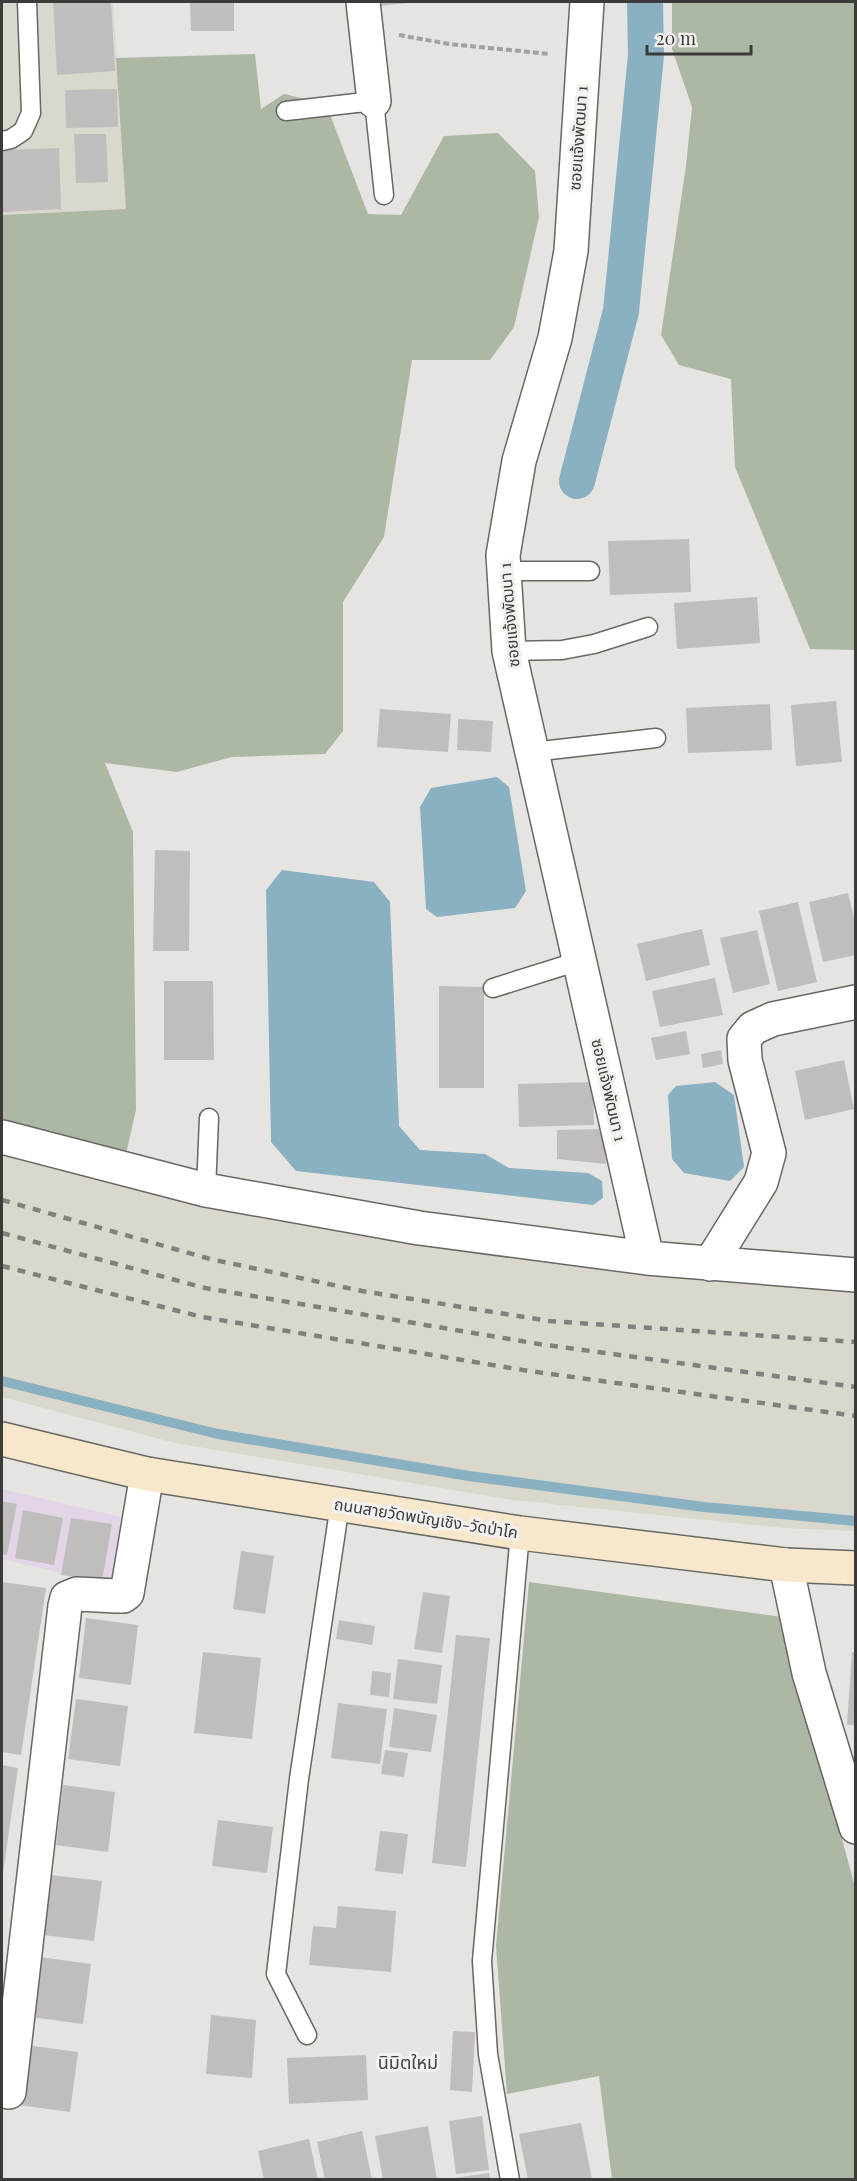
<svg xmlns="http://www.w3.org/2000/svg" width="857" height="2181" font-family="'Playfair Display','Noto Sans Thai',serif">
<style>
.commercial{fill:#e2d5e8}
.built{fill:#dad8cd}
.green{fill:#acb8a4}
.water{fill:#89b1c1}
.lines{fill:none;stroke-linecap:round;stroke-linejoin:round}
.stream{stroke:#89b1c1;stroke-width:10}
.canal{stroke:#89b1c1;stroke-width:36}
.building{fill:#c1bdbd}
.service-casing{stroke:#676764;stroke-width:21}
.minor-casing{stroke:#676764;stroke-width:36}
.secondary-casing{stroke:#676764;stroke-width:36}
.path{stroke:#a2a19f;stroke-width:4;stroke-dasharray:6 3;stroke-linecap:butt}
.service{stroke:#fff;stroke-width:18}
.minor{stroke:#fff;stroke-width:33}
.secondary{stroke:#f7e8cc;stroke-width:33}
.rail{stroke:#81807e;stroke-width:4.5;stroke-dasharray:8 8;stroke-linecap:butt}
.labels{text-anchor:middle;stroke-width:6;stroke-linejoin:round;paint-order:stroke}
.street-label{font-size:16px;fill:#3c3b3a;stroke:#f2f1ee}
.neighbourhood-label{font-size:18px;fill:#434240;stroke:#f2f1ee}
</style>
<rect width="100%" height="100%" fill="#e5e4e1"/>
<path class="commercial" d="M2 1489 121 1517 111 1585 2 1559Z"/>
<path class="built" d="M2 2H113L126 209 2 215Z
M2 1149 855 1287V1531L783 1528 513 1500 175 1443 2 1397Z"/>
<path class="green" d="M672 2H855V650L810 649 735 467 731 379 679 365 661 335 686 166 692 107 672 49Z
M255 54 261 109 284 94 326 104 368 214 401 215 444 136 498 133 535 171 539 217 514 327 490 360H412L384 537 343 602V731L325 754 232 757 177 772 105 763 133 832 136 1110 126 1154 2 1121V215L126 209 116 58Z
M529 1582 782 1617 855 1887V2179H612L599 2076 507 2094 496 1946Z"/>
<path class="water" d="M497 777 509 787 526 891 515 908 437 917 426 909 420 807 431 788Z
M282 870 374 882 390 902 399 1126 420 1150 485 1154 509 1168 588 1173 602 1181 603 1198 593 1205 296 1171 271 1142 266 890Z
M715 1082 734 1095 744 1167 730 1181 684 1173 672 1159 668 1095 676 1086Z"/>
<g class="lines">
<path class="stream" d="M2 1381 218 1434 469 1476 704 1507 856 1521"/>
<path class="canal" d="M577 481 621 311 646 55 645 2"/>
</g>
<path class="building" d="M53 2H111L115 71 57 75Z
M190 2H234V31H191Z
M378 2H409V3L378 6Z
M117 89 118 127 66 128 65 90Z
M74 134H106L108 182 76 183Z
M59 148 61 209 2 212V150Z
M689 539 691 592 610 595 608 541Z
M757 597 760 643 677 649 674 603Z
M836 701 842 762 796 766 791 705Z
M770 704 772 750 688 753 686 708Z
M380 709 451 714 448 752 377 747Z
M458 719 493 721 491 752 457 750Z
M155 850 190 851 189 951H153Z
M848 893 856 926V955L823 962 809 902Z
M798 902 817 982 778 991 759 911Z
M702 929 710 965 646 981 637 944Z
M757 930 770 984 733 993 720 938Z
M715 978 723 1015 660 1027 652 991Z
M164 981H213L214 1060H164Z
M439 986 484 987V1088H439Z
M686 1031 690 1054 656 1060 651 1038Z
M721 1050 723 1064 703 1068 701 1054Z
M844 1060 854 1109 805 1120 795 1071Z
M593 1082 594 1125 519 1127 518 1084Z
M602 1129 606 1164 557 1159V1130Z
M2 1501 17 1504 7 1555 2 1554Z
M23 1510 63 1518 54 1565 15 1558Z
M71 1518 112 1524 102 1581 61 1575Z
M241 1551 274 1556 265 1614 233 1609Z
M2 1582 46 1588 21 1755 2 1752Z
M423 1592 450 1596 442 1653 414 1649Z
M86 1618 138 1625 131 1685 79 1678Z
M339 1620 375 1626 372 1645 336 1639Z
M456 1635 490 1638 466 1867 432 1863Z
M203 1652 261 1658 252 1739 194 1733Z
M852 1652 856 1653V1725H847Z
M398 1659 442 1665 437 1704 393 1699Z
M372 1671 391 1673 389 1697 370 1695Z
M76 1699 128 1706 120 1766 68 1759Z
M338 1703 387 1709 380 1764 331 1758Z
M394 1708 437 1715 431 1752 389 1747Z
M385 1750 408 1753 404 1777 381 1774Z
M2 1765 18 1768 3 1873H2Z
M63 1785 115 1792 108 1852 56 1845Z
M218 1820 273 1827 267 1873 212 1866Z
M380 1831 408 1834 403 1874 375 1871Z
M50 1875 102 1881 94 1941 43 1935Z
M338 1906 396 1911 391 1972 309 1965 313 1926 336 1928Z
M39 1957 91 1964 83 2024 31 2017Z
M211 2015 256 2020 252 2078 206 2074Z
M453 2031 475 2032 472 2092 450 2090Z
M26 2045 78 2052 70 2112 19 2105Z
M366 2055 368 2100 289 2104 287 2058Z
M482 2116 489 2170 456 2174 449 2121Z
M581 2123 592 2180H528L519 2134Z
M428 2126 437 2180H383L375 2136Z
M362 2131 372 2180H325L317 2142Z
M309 2139 318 2180H264L258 2151Z
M489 2173 490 2180H455V2178Z"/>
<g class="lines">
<defs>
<path id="service" d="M286 111 374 101 384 195
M2 141 11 139 23 131 31 113 27 2
M504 571H590
M509 651 562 650 594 644 648 627
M532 752 656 738
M493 988 579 961
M206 1190 209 1118
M307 2035 276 1974 299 1779 340 1504
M510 2180 488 2054 482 1961 520 1533"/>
<path id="minor" d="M363 2 374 101
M587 2 571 251 555 338 519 461 503 555 509 651 647 1258
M2 1137 206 1190 419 1228 647 1258 856 1275
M710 1264 761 1182 769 1153 745 1060 744 1039 753 1028 773 1019 856 1002
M786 1565 809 1673 856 1827
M9 2092 65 1606 67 1598 77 1594 117 1596H123L127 1593 147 1474"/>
<path id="secondary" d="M2 1439 147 1474 520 1533 786 1565 856 1568"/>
</defs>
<use href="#service" class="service-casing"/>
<use href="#minor" class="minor-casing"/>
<use href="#secondary" class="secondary-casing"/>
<path class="path" d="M399 35 449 44 550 54"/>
<use href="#service" class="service"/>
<use href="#minor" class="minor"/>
<use href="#secondary" class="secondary"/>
<path class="rail" d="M2 1200 210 1259 362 1291 549 1321 856 1342
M2 1233 205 1288 539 1344 856 1387
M2 1266 202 1317 529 1371 856 1416"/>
</g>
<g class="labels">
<g class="street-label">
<text transform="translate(578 138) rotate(-86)" y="6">ซอยแจ้งพัฒนา 1</text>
<text transform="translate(509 615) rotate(-95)" y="6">ซอยแจ้งพัฒนา 1</text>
<text transform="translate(609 1090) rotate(77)" y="6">ซอยแจ้งพัฒนา 1</text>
<text transform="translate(426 1518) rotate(9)" y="6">ถนนสายวัดพนัญเชิง-วัดป่าโค</text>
</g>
<g class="neighbourhood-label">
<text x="408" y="2069">นิมิตใหม่</text>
</g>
</g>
<rect width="857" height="2181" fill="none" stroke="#3c3b3a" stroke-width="6"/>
<path d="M647 45v9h104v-9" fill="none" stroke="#3c3b3a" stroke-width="3"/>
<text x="656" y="45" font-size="18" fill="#3c3b3a" stroke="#f2f1ee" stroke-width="4.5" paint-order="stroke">20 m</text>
</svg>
